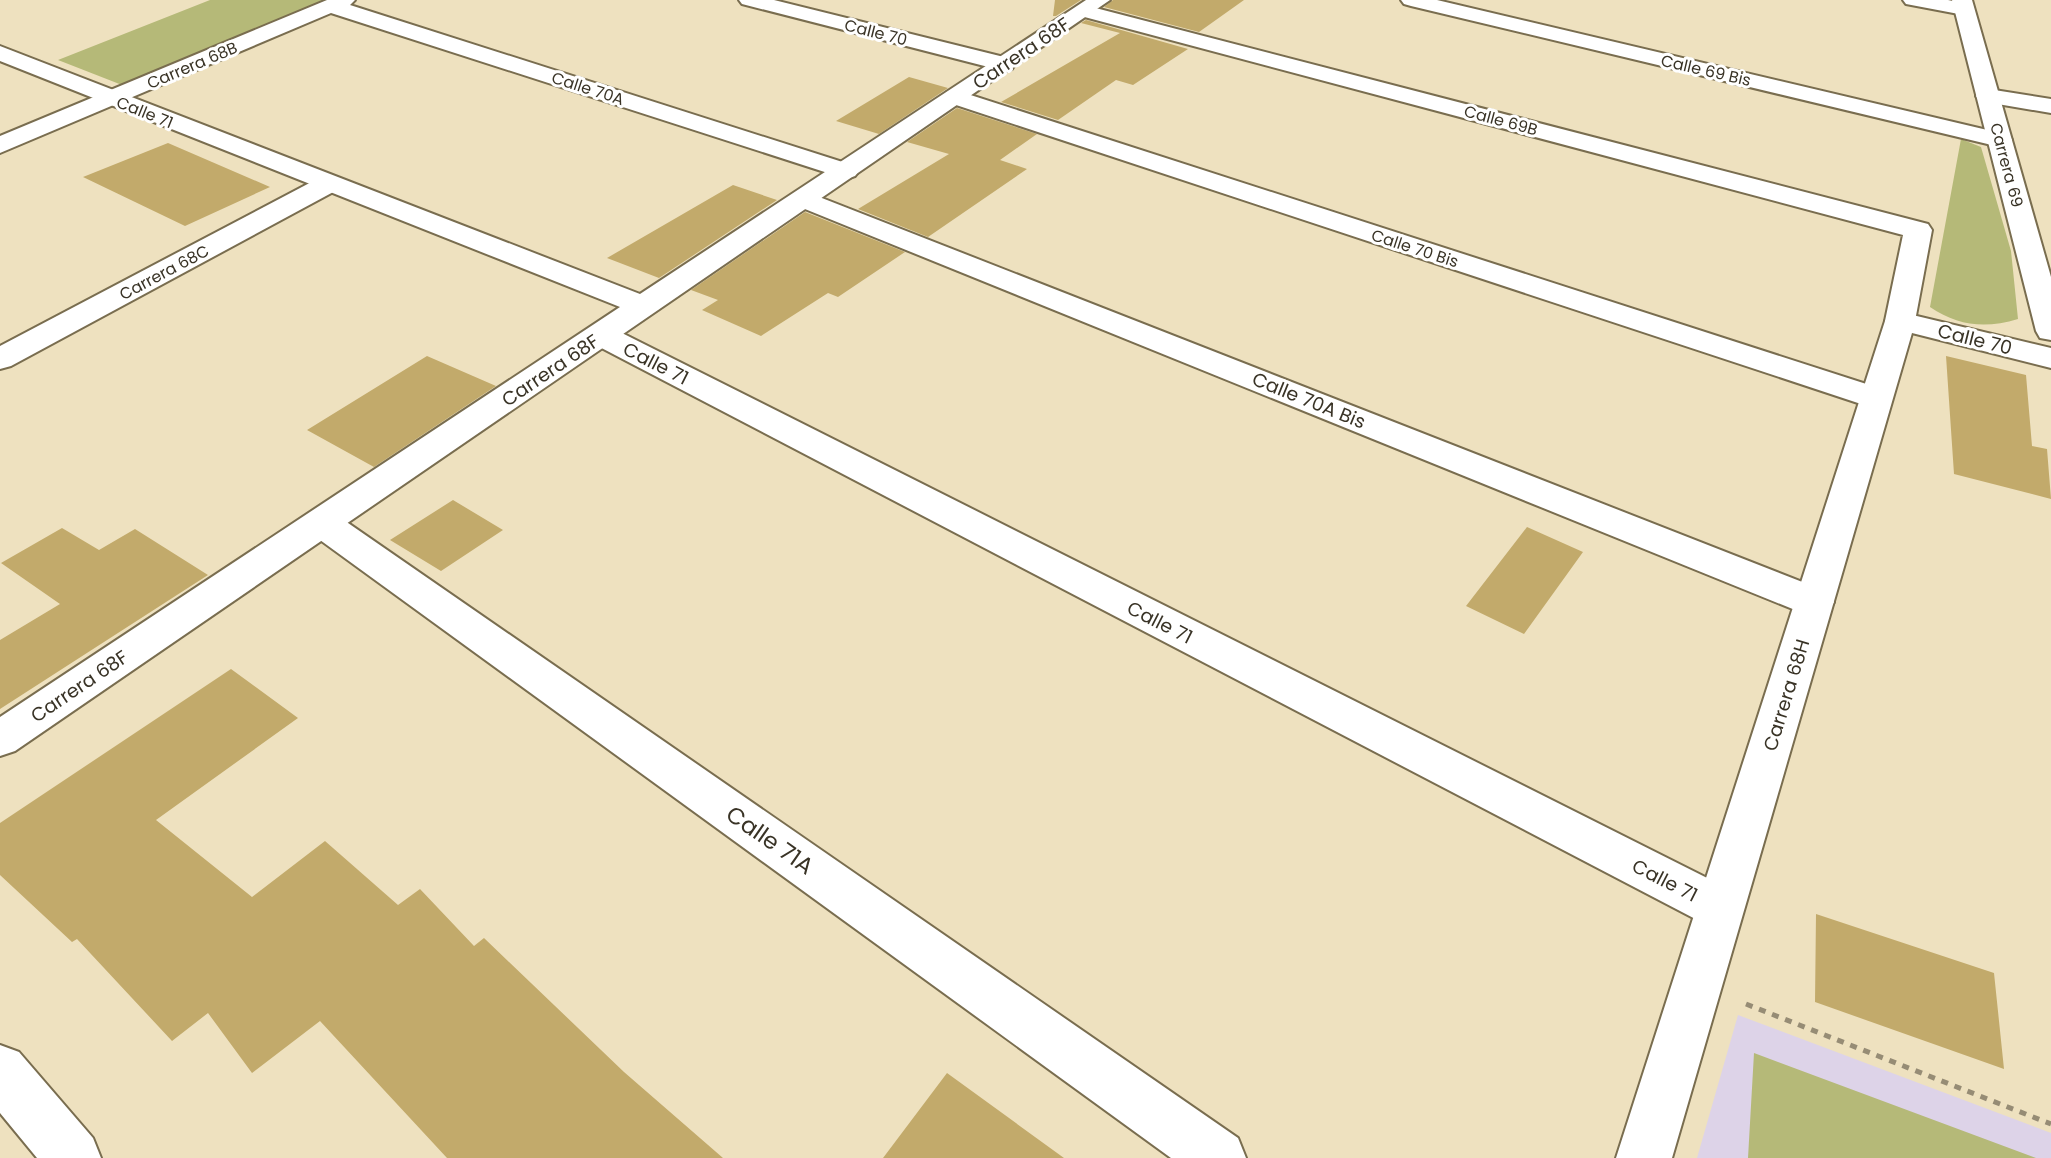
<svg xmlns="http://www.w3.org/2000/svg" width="2051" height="1158" font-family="Poppins,sans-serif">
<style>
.education{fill:#ddd3e8}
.green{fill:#b5b978}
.building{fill:#c2aa6b}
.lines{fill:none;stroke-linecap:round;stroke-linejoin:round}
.street-casing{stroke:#796d4f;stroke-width:4}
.secondary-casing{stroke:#796d4f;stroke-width:4}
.path{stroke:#968c75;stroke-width:5;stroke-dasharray:7 7;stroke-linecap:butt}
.street{fill:#fff;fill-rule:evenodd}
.secondary{fill:#fff;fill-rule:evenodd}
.labels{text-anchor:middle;stroke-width:6;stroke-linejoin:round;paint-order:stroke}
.far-street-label{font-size:16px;fill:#393326;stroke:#fff}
.street-label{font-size:19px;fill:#393326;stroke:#fff}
.near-street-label{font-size:23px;fill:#393326;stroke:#fff}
</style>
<rect width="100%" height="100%" fill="#eee1bf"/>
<path class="education" d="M1738 1015 2051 1133V1158H1697Z"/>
<path class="green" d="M210 0H334L122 85 58 60Z
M1961 139 1981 147 2011 251 2018 319C1985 329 1958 326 1930 307Z
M1754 1053 2036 1158H1748Z"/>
<path class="building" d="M1055 0H1081L1056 16H1053Z
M1113 0H1244L1199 32 1104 7Z
M1086 20 1188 49 1133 85 1116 80 1058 120 1001 102 1120 33 1081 23Z
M909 77 948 88 879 134 836 121Z
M957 108 1037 134 1000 160 1027 169 928 237 858 209 949 154 907 142Z
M168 143 270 187 185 226 83 177Z
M733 185 777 200 659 278 607 258Z
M805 212 905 252 838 297 828 293 761 336 702 310 718 300 691 290Z
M427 356 496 386 374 467 307 430Z
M1946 356 2026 375 2032 446 2047 449 2051 499 1954 474Z
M453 500 503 530 441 571 390 540Z
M1527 527 1583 552 1524 634 1466 606Z
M62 528 99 550 135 529 208 575 0 709V640L60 604 1 563Z
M231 669 298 718 156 820 252 897 325 841 398 905 420 889 474 946 484 938 624 1072 723 1158H447L320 1021 252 1073 208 1013 172 1041 77 939 72 942 0 875V823Z
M1816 914 1994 973 2004 1069 1815 1002Z
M947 1073 1064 1158H883Z"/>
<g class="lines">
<defs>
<path id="street" d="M327 0H355L350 5 855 166 859 171 855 176 846 179 837 176 331 13 0 153V136Z
M739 0H774L1012 59 1015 64 1012 69 1004 71 742 4Z
M1401 0H1437L2000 133 2009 135 2012 140 2009 145 2000 147 1411 6 1404 4Z
M1903 0H1948L1971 5 1974 9 1971 13 1964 15 1906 4Z
M1084 5 1928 224 1932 230 1915 321 1911 327 1900 330 1889 327 1885 321 1903 235 1077 15 1074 11 1077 7Z
M1988 89 2051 99V113L1980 101 1976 96 1980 91Z
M955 90 1888 391 1892 398 1888 405 1876 408 1864 405 947 102 943 97 947 92Z
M328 176 337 178 341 184 337 190 11 366 0 369V346L319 178Z
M804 191 1828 592 1834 602 1828 612 1814 616 1800 612 795 205 791 199 795 193Z
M601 326 612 328 1737 893 1744 908 1737 923 1720 930 1703 923 590 342 586 335 590 328Z
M322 511 335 514 1238 1138 1246 1158H1171L309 532 304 523 309 514Z"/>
<path id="secondary" d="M1086 0H1110L15 751 0 756V717L620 307 0 61V46L640 294Z
M1952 0H1972L2051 277V340L2040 338 2036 331Z
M1900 312 2051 348V368L1912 333 1672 1158H1616L1885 321 1889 315Z
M0 1045 19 1052 93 1138 101 1158H37L0 1113Z"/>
</defs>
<use href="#street" class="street-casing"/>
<use href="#secondary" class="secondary-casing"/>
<path class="path" d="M1746 1004 2051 1124"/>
<use href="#street" class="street"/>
<use href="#secondary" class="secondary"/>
</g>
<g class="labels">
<g class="far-street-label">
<text transform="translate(876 32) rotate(14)" y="6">Calle 70</text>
<text transform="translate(192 65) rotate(-23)" y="6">Carrera 68B</text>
<text transform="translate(1706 70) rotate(13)" y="6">Calle 69 Bis</text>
<text transform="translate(588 88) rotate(18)" y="6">Calle 70A</text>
<text transform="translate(145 112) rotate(22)" y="6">Calle 71</text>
<text transform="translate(1501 120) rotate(15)" y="6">Calle 69B</text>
<text transform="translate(2007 165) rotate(75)" y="6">Carrera 69</text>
<text transform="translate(1415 248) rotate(18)" y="6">Calle 70 Bis</text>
<text transform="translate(164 272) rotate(-28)" y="6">Carrera 68C</text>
</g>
<g class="street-label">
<text transform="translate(1021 53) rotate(-34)" y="7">Carrera 68F</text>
<text transform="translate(1975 339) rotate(14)" y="7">Calle 70</text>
<text transform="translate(656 363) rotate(27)" y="7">Calle 71</text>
<text transform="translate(550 370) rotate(-34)" y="7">Carrera 68F</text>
<text transform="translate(1309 400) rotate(22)" y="7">Calle 70A Bis</text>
<text transform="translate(1160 622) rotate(27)" y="7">Calle 71</text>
<text transform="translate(79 686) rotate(-34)" y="7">Carrera 68F</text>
<text transform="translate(1786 695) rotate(-73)" y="7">Carrera 68H</text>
<text transform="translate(1665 880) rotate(27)" y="7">Calle 71</text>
</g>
<g class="near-street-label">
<text transform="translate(770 840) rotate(35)" y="8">Calle 71A</text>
</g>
</g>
</svg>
